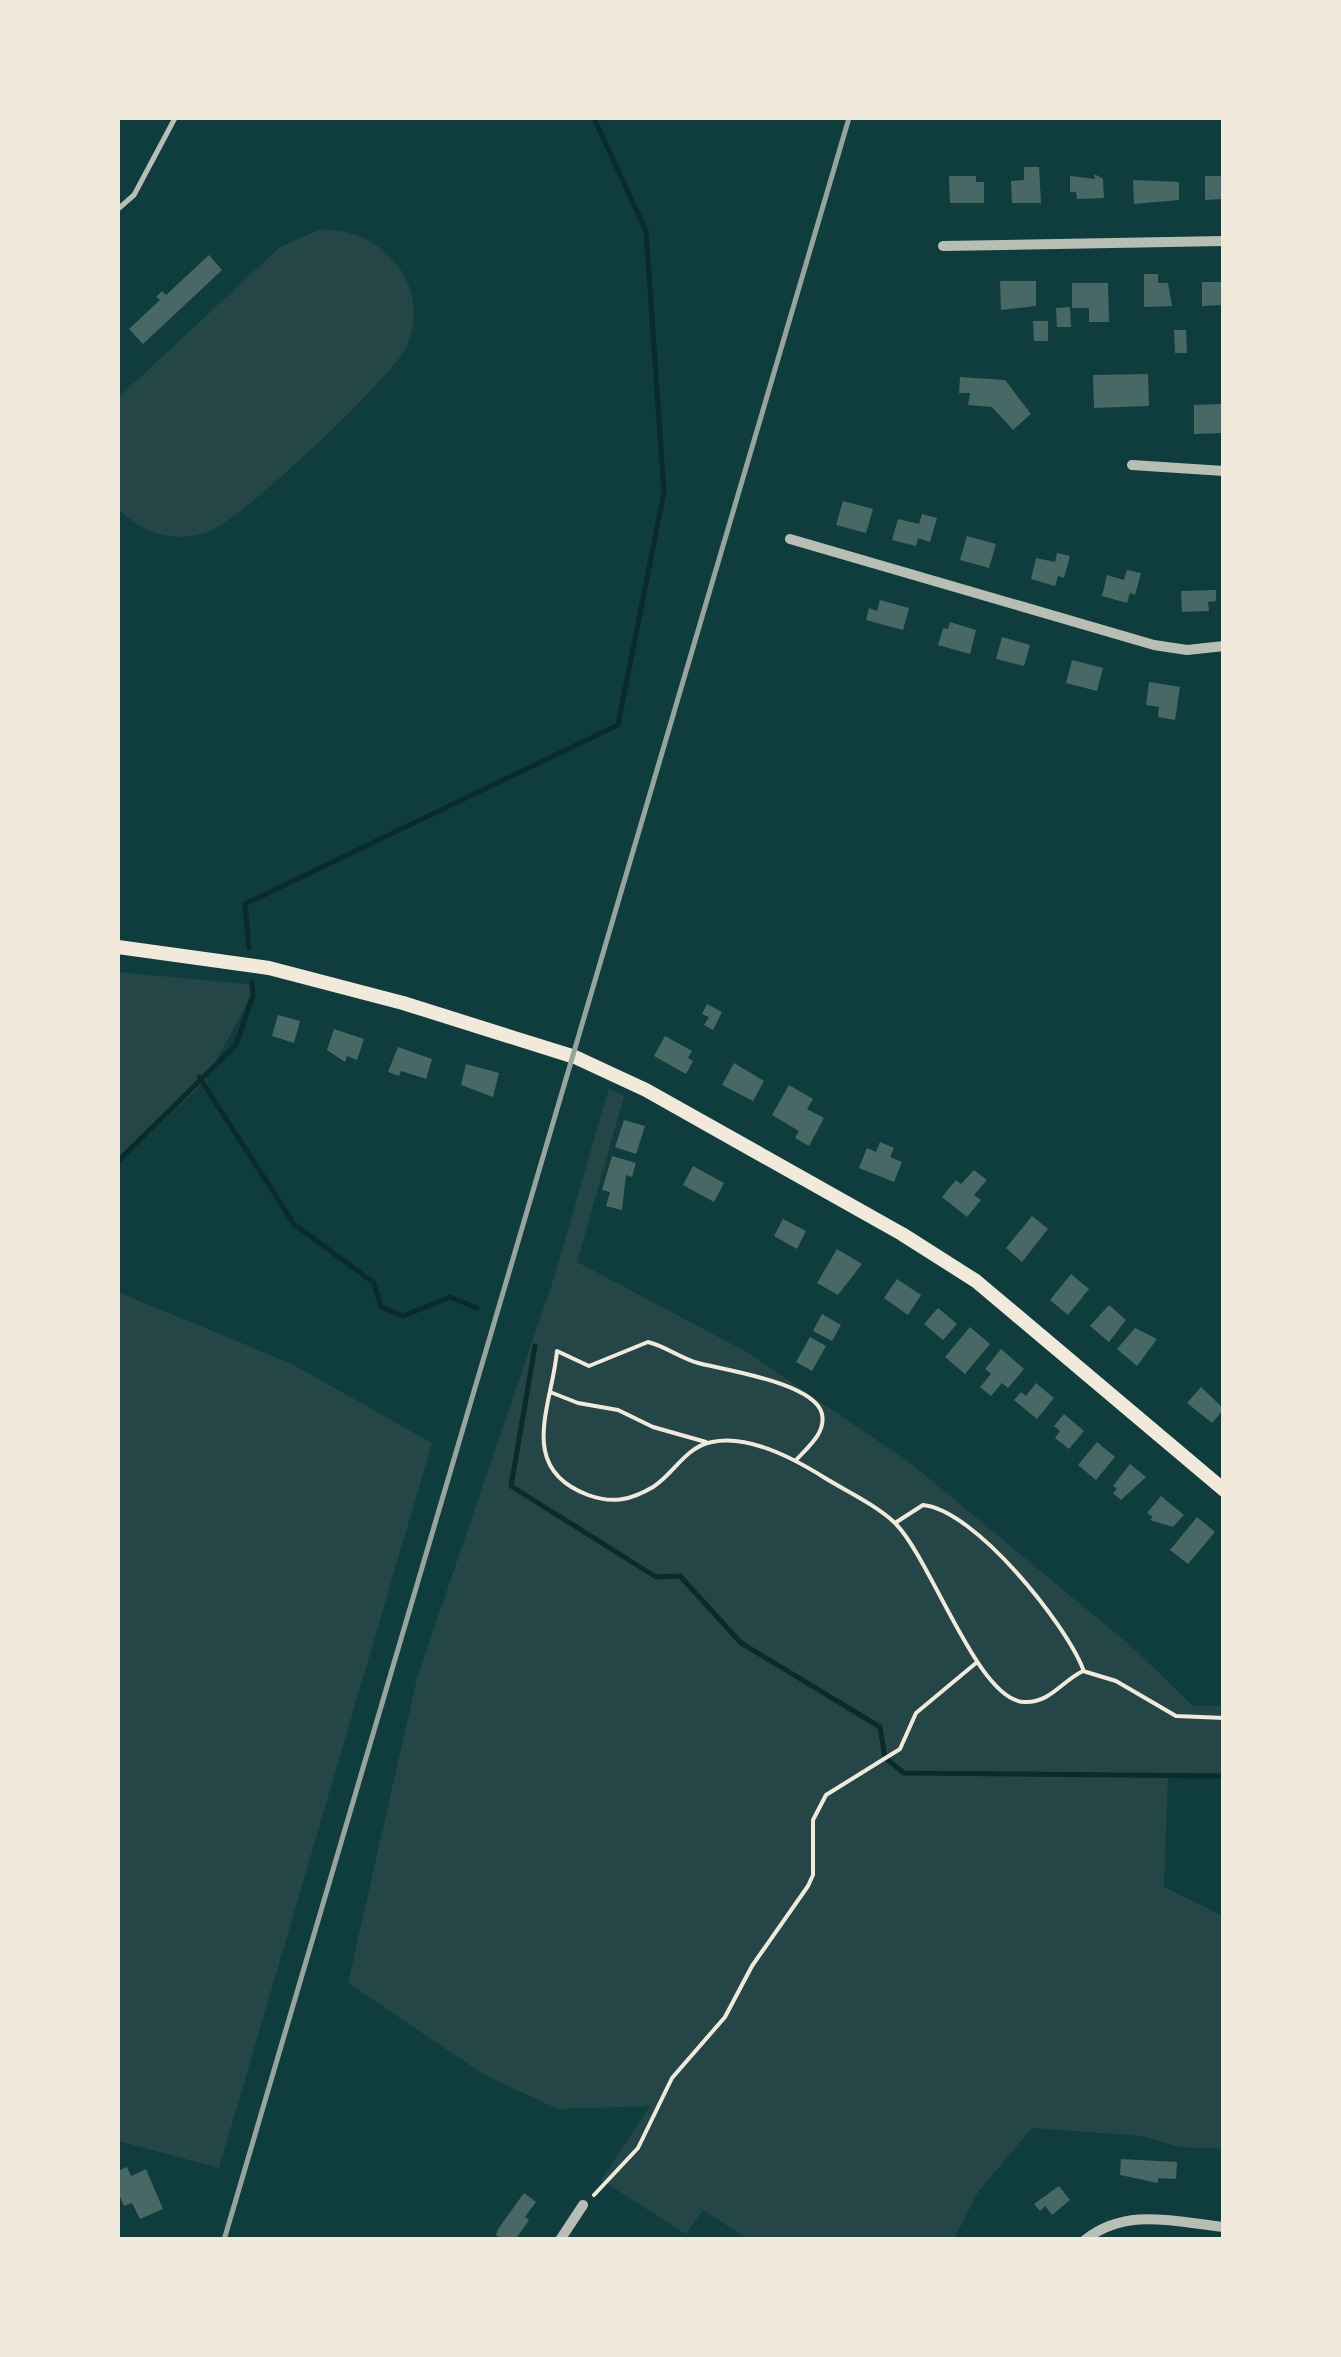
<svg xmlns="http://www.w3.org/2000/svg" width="1341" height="2357" font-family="'Source Sans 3',sans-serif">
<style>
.green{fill:#244646}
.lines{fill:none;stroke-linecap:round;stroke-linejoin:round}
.stream{stroke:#0a2a2b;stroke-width:5}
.building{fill:#486865}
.path{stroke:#f1e9da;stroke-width:4}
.service{stroke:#b8beb3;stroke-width:5}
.minor{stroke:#b8beb3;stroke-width:10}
.secondary{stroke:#f1e9da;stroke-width:14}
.rail{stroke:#97a49c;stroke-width:5}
</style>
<rect width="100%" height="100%" fill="#0f3d3e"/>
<path class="green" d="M319 230C381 226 433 285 407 346 394 376 239 522 208 532 175 544 141 533 118 508V398L280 247Z
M118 972 257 985 206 1080 118 1164Z
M609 1088 624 1096 577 1262 745 1351 909 1462 1131 1646 1193 1706H1223V1778L1168 1777 1164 1887 1223 1916V2149L1179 2147 1142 2136 1032 2128 978 2192 954 2239H748L703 2210 686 2234 601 2180 650 2106 558 2109 486 2076 348 1983 417 1678 554 1278Z
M118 1292 292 1364 432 1443 219 2168 118 2141Z"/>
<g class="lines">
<path class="stream" d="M249 948 245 904 618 725 664 492 646 231 594 118
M199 1077 294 1224 374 1283 381 1307 403 1316 450 1297 477 1308
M118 1161 236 1045 253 995 252 982
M535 1346 511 1486 656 1577 680 1576 741 1643 880 1727 885 1758 904 1773 1224 1776"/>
</g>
<path class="building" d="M1024 167H1039L1041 203H1012L1011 181 1024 180Z
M1094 174 1103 179 1104 198 1077 199 1076 192H1070V176L1095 179Z
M949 176H976V182H984V203H950Z
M1205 176H1224V199L1205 200Z
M1133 180 1179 182V200L1134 204Z
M209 255 222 270 143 344 129 329 160 300 156 297 162 291 166 295Z
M1144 274H1158V283H1168L1172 306 1144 307Z
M1000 281H1036V306L1001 310Z
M1202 282H1224V305L1202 306Z
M1072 283H1108L1109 322H1089V308H1072Z
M1070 307 1071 327H1057L1056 308Z
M1033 321H1048V341H1034Z
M1174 330H1186L1187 353H1175Z
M1148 374 1149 406 1094 408 1093 375Z
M960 377 1005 380 1031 414 1013 430 992 407 968 405 970 393H959Z
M1224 404V433L1194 434V405Z
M843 501 873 509 866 533 836 525Z
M922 514 937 518 930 542 918 538 916 546 892 540 898 519 919 524Z
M967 536 996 544 989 568 960 560Z
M1057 553 1070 556 1064 578 1058 576 1055 586 1031 579 1036 558 1055 562Z
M1127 570 1141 573 1135 595 1130 593 1127 603 1102 596 1107 575 1124 580Z
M1216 590V601L1208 602 1209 611 1182 612 1181 591Z
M880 600 909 608 903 630 866 620 869 608 877 611Z
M950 622 976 630 970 654 938 645 943 628 948 629Z
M1002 637 1030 645 1024 666 996 659Z
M1072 660 1103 668 1097 691 1066 683Z
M1149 682 1180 687 1175 720 1158 717 1159 707 1146 705Z
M707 1004 722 1012 713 1030 704 1025 709 1017 702 1014Z
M278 1015 300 1021 294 1043 272 1036Z
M334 1029 364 1039 357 1060 347 1056 345 1062 327 1050Z
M665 1036 692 1051 688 1058 693 1061 686 1074 654 1056Z
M398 1047 432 1059 426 1079 401 1071 399 1076 388 1072Z
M734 1063 764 1081 753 1101 722 1085Z
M466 1064 499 1073 493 1097 461 1085Z
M789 1085 813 1099 807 1109 824 1118 809 1146 795 1138 799 1131 772 1115Z
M624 1120 645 1126 636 1154 615 1147Z
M880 1142 894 1148 890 1157 902 1162 894 1182 859 1168 867 1148 876 1152Z
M612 1156 636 1163 632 1177 626 1175 622 1210 606 1206 610 1192 602 1190Z
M693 1166 724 1183 714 1202 683 1185Z
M974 1170 987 1180 974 1195 981 1200 967 1217 942 1197 956 1180 961 1184Z
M1032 1216 1048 1229 1022 1262 1006 1248Z
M783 1219 806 1231 797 1249 774 1236Z
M837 1249 862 1264 838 1295 817 1283Z
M1071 1274 1089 1289 1068 1315 1050 1300Z
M897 1279 921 1295 908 1315 884 1298Z
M1109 1305 1126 1320 1109 1342 1090 1326Z
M938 1308 957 1324 943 1340 924 1324Z
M822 1314 841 1325 832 1341 813 1331Z
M970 1327 990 1344 965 1374 945 1357Z
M1135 1328 1157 1339 1137 1366 1117 1349Z
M810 1337 826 1346 812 1371 796 1362Z
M1001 1349 1024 1369 1008 1388 1002 1383 991 1396 980 1387 991 1374 985 1369Z
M1036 1383 1054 1398 1037 1419 1014 1400 1021 1392 1026 1396Z
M1201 1387 1224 1409 1212 1423 1187 1403Z
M1064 1414 1084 1431 1069 1449 1055 1438 1060 1431 1054 1426Z
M1097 1442 1115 1457 1096 1480 1078 1465Z
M1130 1464 1146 1477 1121 1500 1113 1493 1117 1489 1113 1486Z
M1161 1496 1184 1515 1173 1527 1150 1520 1153 1517 1147 1513Z
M1197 1517 1215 1532 1188 1564 1170 1550Z
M1121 2159 1177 2162 1176 2179 1158 2178V2183L1120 2175Z
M127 2167 131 2176 146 2169 163 2209 140 2219 132 2203 124 2206 118 2192V2171Z
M1059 2186 1070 2200 1052 2215 1045 2206 1040 2211 1034 2204Z
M524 2193 536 2202 525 2217 529 2220 515 2240H502L496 2235 498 2229Z"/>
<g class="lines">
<path class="path" d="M550 1392 578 1403 618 1410 653 1427 706 1442
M796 1460C808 1447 826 1433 822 1414 815 1383 725 1370 698 1363 680 1358 665 1346 648 1342L589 1366 557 1351C552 1406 516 1468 588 1495 613 1504 631 1500 653 1487 674 1474 685 1447 712 1442 749 1434 795 1459 825 1478 848 1492 876 1505 895 1523 932 1560 978 1702 1025 1702 1050 1703 1062 1681 1083 1671L1116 1681 1176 1716 1224 1718
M895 1523 923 1505C975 1510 1065 1623 1083 1669
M594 2195 638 2148 672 2078 725 2017 752 1966 808 1886 813 1875V1820L826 1795 900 1749 916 1713 976 1663"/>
<path class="service" d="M118 209 134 195 175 118"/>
<path class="minor" d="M943 246 1224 241
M1132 465 1224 471
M790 539 1154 645 1187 650 1224 646
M560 2240 583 2205
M1085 2240C1126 2207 1175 2222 1224 2227"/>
<path class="secondary" d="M118 947 269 968 403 1003 575 1057 646 1090 902 1234 976 1281 1224 1490"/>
<path class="rail" d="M224 2240 849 118"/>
</g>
<rect width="1341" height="2357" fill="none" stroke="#f1e9da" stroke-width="240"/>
</svg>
